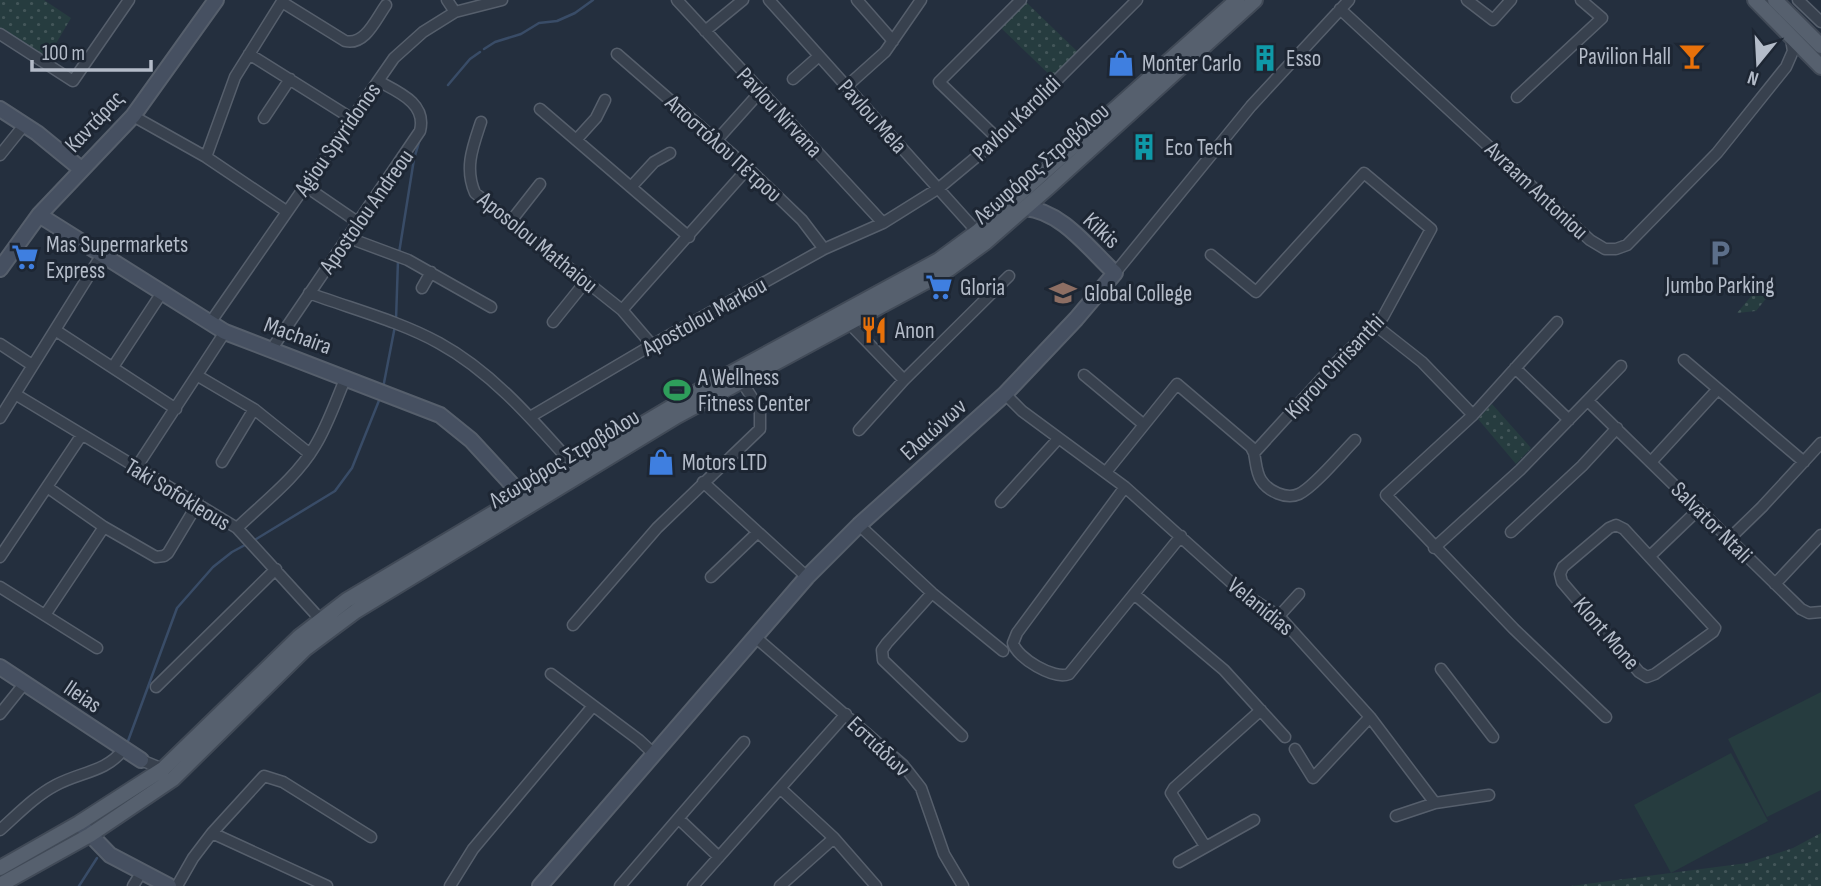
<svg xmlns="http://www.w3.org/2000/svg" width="1821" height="886" font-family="'Sofia Sans Condensed',sans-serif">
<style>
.grass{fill:url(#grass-dots)}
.pitch{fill:#263c3f}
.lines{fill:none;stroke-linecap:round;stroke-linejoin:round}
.stream{stroke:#394c67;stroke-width:2.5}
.street-casing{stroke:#565f6c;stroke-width:13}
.secondary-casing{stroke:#565f6c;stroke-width:18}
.primary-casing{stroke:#414a57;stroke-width:18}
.street{stroke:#38414e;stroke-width:10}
.secondary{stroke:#465061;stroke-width:14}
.primary{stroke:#56606e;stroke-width:14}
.labels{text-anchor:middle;stroke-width:6;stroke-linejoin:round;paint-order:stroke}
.poi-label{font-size:23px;fill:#b4bcc9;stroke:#1d2633;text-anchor:start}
.street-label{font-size:23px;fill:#b4bcc9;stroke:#1d2633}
</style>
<defs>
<pattern id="grass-dots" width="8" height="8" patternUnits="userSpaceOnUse" patternTransform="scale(1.75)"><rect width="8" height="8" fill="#263c3f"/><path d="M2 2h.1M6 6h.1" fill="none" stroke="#435659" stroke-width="1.8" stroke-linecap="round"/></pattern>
</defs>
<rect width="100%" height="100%" fill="#242f3e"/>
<path class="grass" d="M0 0H44L71 18 48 57 0 28Z
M1026 2 1079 53 1054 79 1001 28Z
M1763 282 1773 290 1756 311 1737 313Z
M1492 404 1531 448 1516 464 1478 419Z
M1821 833V886H1571L1747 863 1793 848Z"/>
<path class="pitch" d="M1821 692V790L1767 817 1728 739Z
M1731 753 1768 821 1671 873 1634 805Z"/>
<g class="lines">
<path class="stream" d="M484 49 495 42 521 34 539 23 557 21 575 13 593 0
M448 85 470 59 480 52
M399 253 414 159 420 139
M396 320 398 260
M383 388 395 326
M253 541 335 491 352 468 380 398
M128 741 177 608 213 567 232 552 245 545
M79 886 97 858"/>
<defs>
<path id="street" d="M447 0 455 12
M677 0 883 223
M769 0 979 234
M857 0 893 41
M1467 0 1493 20 1511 0
M1798 0 1821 22
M282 2 345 41C365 46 376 19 386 5
M1340 9 1590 240 1605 249H1616L1627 245 1717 153 1786 67 1793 51 1791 39
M705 31 743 0
M0 34 73 81 129 0
M249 54 351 118
M617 54 748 168 802 220 824 249
M793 79 819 56
M847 86 885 52 921 0
M1517 97 1602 18 1581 0
M540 109 689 237
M133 116 206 157 286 211
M264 118 290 79
M481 122C473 146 464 168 475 193L622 310 652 345
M998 139 939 82 1021 0
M576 140 596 118 605 100
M717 140 760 92
M0 155 25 124
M206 157 235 77 283 0
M305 186 359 223
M631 187 654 162 670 153
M511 221 540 184
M349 238 408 260 491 307
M1115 273 1251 106 1349 0
M422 288 431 272
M309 293C352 309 399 321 439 343 492 372 533 420 573 465
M622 310 748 168
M846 320 904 380
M553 322 586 281
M1557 322 1473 415 1386 495 1514 629 1606 717
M210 323 394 58 423 32 455 12 502 0
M1375 325 1422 362 1473 415
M55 330 176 409
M0 344 32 365
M271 350 420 131C427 103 398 92 378 81
M1684 360 1804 462
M113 367 161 294
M1515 368 1569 420
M1084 375 1143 424
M198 376 254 409 310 454
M15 394 237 528 321 620
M1005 394 1022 411 1125 487 1244 594 1279 616 1370 717 1435 803
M1588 401 1801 609 1809 613 1821 612
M530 417 652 345 824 249 883 223 939 188 998 139 1137 0
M0 418 101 256
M859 430 904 380 1009 276
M1254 453C1256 462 1256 472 1261 480 1268 491 1286 500 1299 494 1314 487 1342 453 1355 440
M222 462 254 409
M1651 462 1717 390
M136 468 225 332
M1106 472 1177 384 1251 447 1254 453 1336 363 1383 317 1431 229 1364 173 1256 292 1211 255
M703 482 807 577
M47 487 104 527 156 557 164 556 168 553 198 503
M1125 487 1017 633 1013 643C1017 658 1054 680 1069 674L1181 536
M1001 502 1058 439
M859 525 932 593 1003 651
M1616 525 1624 529 1715 628 1713 632 1655 674 1647 677 1639 672 1562 582 1560 574 1563 567 1609 528Z
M237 528C264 502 296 478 315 446 328 425 336 400 346 377
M1511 532 1582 466 1617 428
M1729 539 1762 507 1821 443
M1434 548 1520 470 1621 366
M1650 556 1699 509
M0 557 81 436
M711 577 757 533
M1775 584 1821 535
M0 587 97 648
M932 593 887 643 882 650 883 660 962 736
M1134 594 1224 670 1285 737
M45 615 104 527
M1279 616 1299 594
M573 625 657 528 760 429V410L742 382
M754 636 903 765 921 788 944 854 963 886
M1441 669 1493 737
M551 674 639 740 654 754
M156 687 276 569
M0 714 24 684
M1295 749 1313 778 1370 717
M141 760 163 769
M781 789 834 838 876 886
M1396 816 1435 803 1489 795
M679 819 719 857
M0 830C18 814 35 796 56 785 80 772 106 772 123 750
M212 833 327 886
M1205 846 1171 793 1174 788 1261 710
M1179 862 1254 820
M133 886 141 873
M177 886 193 858 212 833 264 776 283 782 371 837
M450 886 473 849 593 706
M620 886 744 742
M693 886 846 714
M780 886 834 838"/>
<path id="secondary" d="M0 109 37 133 81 169
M39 215 225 332 440 415 471 440 529 503
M0 269 39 215 133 116 216 0
M0 667 141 760
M82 826 110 855 169 886
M540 886 807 577 859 525 1005 394 1076 319 1115 273C1089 249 1062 211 1025 208"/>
<path id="primary" d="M1755 0 1821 67
M1775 0 1821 46
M0 868 79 823 163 769 299 637 347 600 700 390 939 260 977 232 1237 0
M0 885 90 835 173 779 305 649 356 611 677 416 949 269 986 242 1049 187 1255 0"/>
</defs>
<use href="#street" class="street-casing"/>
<use href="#secondary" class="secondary-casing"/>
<use href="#primary" class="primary-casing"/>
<use href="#street" class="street"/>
<use href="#secondary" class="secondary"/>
<use href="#primary" class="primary"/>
</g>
<defs>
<symbol id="bar-bare" viewBox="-9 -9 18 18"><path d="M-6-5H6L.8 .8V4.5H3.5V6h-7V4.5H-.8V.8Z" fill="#e8710a" stroke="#1d2633" stroke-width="2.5" paint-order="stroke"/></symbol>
<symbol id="building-bare" viewBox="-9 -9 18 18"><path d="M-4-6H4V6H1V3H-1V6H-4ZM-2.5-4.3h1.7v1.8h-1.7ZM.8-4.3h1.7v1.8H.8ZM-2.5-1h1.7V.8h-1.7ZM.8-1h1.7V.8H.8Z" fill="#0f9aa8" stroke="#1d2633" stroke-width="2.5" paint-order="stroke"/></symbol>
<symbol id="shop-bare" viewBox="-9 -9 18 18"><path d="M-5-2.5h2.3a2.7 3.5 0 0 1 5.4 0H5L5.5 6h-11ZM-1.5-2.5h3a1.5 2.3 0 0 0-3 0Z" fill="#3f7fe0" stroke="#1d2633" stroke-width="2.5" paint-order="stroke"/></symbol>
<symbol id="parking-bare" viewBox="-9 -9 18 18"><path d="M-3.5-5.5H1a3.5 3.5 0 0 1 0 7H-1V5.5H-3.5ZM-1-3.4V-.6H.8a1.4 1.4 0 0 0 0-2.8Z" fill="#5c6f8a" stroke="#1d2633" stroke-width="2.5" paint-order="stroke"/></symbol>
<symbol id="supermarket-bare" viewBox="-9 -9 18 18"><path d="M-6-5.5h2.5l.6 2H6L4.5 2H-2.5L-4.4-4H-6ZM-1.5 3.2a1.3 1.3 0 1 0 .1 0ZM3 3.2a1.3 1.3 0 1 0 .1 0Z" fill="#3f7fe0" stroke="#1d2633" stroke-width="2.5" paint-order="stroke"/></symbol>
<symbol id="university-bare" viewBox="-9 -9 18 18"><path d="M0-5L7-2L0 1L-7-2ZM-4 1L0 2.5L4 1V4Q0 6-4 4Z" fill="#8d6e63" stroke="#1d2633" stroke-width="2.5" paint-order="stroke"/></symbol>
<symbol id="restaurant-bare" viewBox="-9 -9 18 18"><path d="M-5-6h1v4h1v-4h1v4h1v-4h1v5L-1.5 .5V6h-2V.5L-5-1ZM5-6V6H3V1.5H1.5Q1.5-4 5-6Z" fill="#e8710a" stroke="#1d2633" stroke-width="2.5" paint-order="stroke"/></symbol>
<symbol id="stadium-bare" viewBox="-9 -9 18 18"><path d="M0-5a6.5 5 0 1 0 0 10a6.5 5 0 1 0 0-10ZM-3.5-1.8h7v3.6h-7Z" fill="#2e9e5b" stroke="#1d2633" stroke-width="2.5" paint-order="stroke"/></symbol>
</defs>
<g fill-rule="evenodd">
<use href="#bar-bare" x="1673" y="37" width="38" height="38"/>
<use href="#building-bare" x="1246" y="39" width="38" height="38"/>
<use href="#shop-bare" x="1102" y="44" width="38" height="38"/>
<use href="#building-bare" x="1125" y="128" width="38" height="38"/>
<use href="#parking-bare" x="1701" y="234" width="38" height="38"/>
<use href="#supermarket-bare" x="6" y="238" width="38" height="38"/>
<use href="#supermarket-bare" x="920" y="268" width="38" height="38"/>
<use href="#university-bare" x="1044" y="274" width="38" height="38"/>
<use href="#restaurant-bare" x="855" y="311" width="38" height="38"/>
<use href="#stadium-bare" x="658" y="371" width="38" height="38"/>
<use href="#shop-bare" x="642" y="443" width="38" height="38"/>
</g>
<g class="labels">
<g class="poi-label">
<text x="1671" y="64" text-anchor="end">Pavilion Hall</text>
<text x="1286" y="66">Esso</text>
<text x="1142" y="71">Monter Carlo</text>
<text x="1165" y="155">Eco Tech</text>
<text x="46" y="252">Mas Supermarkets<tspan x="46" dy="26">Express</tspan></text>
<text x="1720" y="293" text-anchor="middle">Jumbo Parking</text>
<text x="960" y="295">Gloria</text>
<text x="1084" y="301">Global College</text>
<text x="895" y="338">Anon</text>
<text x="698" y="385">A Wellness<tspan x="698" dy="26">Fitness Center</tspan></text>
<text x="682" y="470">Motors LTD</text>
</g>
<g class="street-label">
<text transform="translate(780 112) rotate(47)" y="8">Pavlou Nirvana</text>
<text transform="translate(873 116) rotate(48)" y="8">Pavlou Mela</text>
<text transform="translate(1016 118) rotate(-44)" y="8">Pavlou Karolidi</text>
<text transform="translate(94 121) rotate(-47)" y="8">Καντάρας</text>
<text transform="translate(337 139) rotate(-55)" y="8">Agiou Spyridonos</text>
<text transform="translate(724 148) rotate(42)" y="8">Αποστόλου Πέτρου</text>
<text transform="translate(1041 163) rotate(-41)" y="8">Λεωφόρος Στροβόλου</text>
<text transform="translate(1537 190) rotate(43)" y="8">Avraam Antoniou</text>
<text transform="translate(366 211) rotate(-55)" y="8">Apostolou Andreou</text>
<text transform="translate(1102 230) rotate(43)" y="8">Kilkis</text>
<text transform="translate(538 242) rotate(39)" y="8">Aposolou Mathaiou</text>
<text transform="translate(704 316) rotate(-29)" y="8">Apostolou Markou</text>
<text transform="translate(298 335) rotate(20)" y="8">Machaira</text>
<text transform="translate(1334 366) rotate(-47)" y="8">Kiprou Chrisanthi</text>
<text transform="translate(933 429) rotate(-42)" y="8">Ελαιώνων</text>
<text transform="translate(564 458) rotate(-31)" y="8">Λεωφόρος Στροβόλου</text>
<text transform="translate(178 494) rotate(31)" y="8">Taki Sofokleous</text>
<text transform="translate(1712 522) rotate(45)" y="8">Salvator Ntali</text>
<text transform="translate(1261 606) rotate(39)" y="8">Velanidias</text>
<text transform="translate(1607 633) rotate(49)" y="8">Klont Mone</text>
<text transform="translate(83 696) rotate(34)" y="8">Ileias</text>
<text transform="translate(879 746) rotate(43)" y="8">Εστιάδων</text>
</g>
</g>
<g transform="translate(1758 63) rotate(198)" stroke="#1d2633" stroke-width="5" paint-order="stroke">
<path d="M0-5L12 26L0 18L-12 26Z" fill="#b4bcc9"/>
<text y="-10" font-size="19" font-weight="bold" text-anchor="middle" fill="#b4bcc9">N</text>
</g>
<path d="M32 60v10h119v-10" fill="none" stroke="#b4bcc9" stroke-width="3.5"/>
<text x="42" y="60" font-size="21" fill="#b4bcc9" stroke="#1d2633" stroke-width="5" paint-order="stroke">100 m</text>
</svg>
